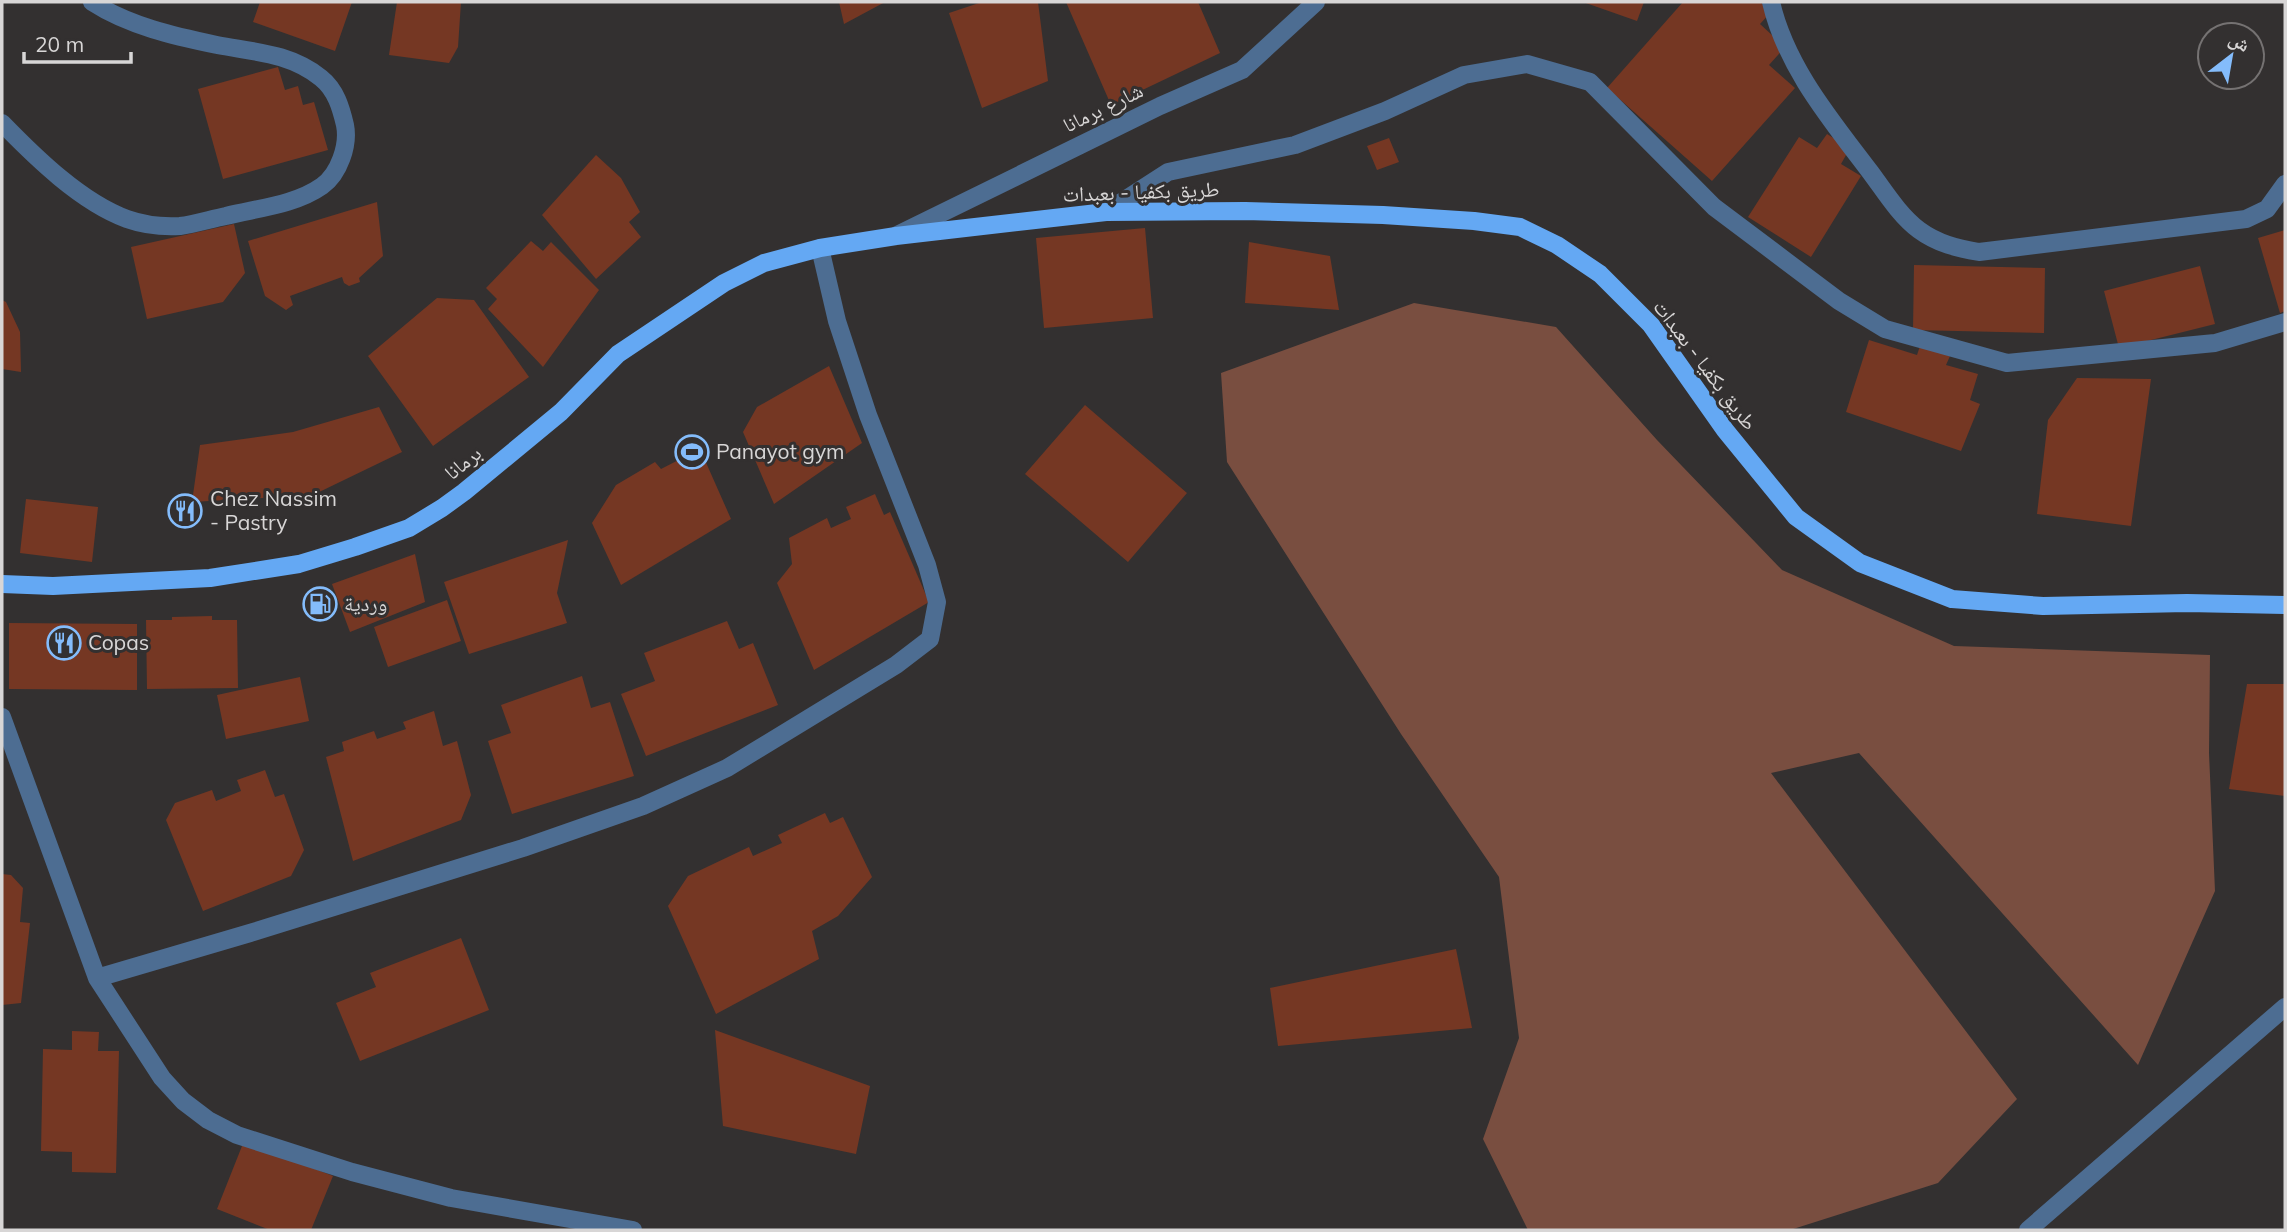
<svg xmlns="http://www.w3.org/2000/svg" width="2287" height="1232" font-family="Mulish,'Noto Naskh Arabic',sans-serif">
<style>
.green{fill:#794e40}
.building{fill:#753723}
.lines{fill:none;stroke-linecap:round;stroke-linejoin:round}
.minor{stroke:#4d6d92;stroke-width:18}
.major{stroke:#64a8f3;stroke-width:18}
.labels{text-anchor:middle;stroke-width:6;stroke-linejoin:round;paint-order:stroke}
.street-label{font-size:21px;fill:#d8d6d6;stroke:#333030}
.poi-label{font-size:21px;fill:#d8d6d6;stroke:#333030;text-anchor:start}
</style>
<rect width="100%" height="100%" fill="#333030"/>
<path class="green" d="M1414 303 1556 327 1657 440 1782 570 1954 646 2210 655 2209 753 2215 891 2138 1065 1859 753 1771 773 2017 1099 1938 1183 1790 1230H1528L1483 1139 1519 1038 1499 877 1401 734 1227 462 1221 373Z"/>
<path class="building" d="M260 2H352L335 51 253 22Z
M397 2H461L458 47 449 63 389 55Z
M839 2H885L844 24Z
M982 2H1038L1048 81 982 108 949 13Z
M1066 2H1198L1220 53 1111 105Z
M1583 2H1644L1637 21Z
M1683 2H1760L1771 12 1760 24 1785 47 1769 65 1795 88 1712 181 1607 88Z
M278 67 285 90 298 86 303 105 314 102 328 150 223 179 198 89Z
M1827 134 1850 148 1841 164 1861 176 1811 257 1748 217 1799 137 1817 148Z
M1389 138 1399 162 1377 170 1367 146Z
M596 155 621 178 640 212 629 222 641 237 596 279 542 215Z
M377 202 383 256 359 278 360 282 349 286 344 283 342 277 290 296 293 305 286 310 265 296 248 241Z
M234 224 245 273 223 302 147 319 131 247Z
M1145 228 1153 318 1044 328 1036 238Z
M2285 230V311L2280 313 2258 238Z
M531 241 543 251 551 242 599 290 543 367 488 309 497 299 486 288Z
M1249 242 1330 256 1339 310 1245 303Z
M1914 265 2045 268 2044 333 1913 330Z
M2200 266 2215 324 2119 348 2104 291Z
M437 298 474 300 529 377 433 446 368 356Z
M2 300 6 302 20 332 21 372 2 369Z
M1869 340 1917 355 1920 346 1950 356 1946 365 1978 374 1970 400 1980 404 1961 451 1846 412Z
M829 366 862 443 774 504 743 432 757 407Z
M2077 378 2151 379 2131 526 2037 514 2048 420Z
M1085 405 1187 493 1128 562 1025 474Z
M379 407 402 452 313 495 192 502 200 445 293 432Z
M700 449 731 519 621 585 592 523 616 485 655 462 661 469Z
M875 494 884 515 890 512 929 602 814 670 777 583 792 564 789 538 827 518 831 528 851 519 846 507Z
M26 499 98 507 92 562 20 553Z
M568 540 557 593 567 623 469 654 444 582Z
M415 554 425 602 350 632 332 584Z
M447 600 461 641 388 667 374 627Z
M212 616V620H237L238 688 147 689 146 620H172V617Z
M727 621 739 649 753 643 778 705 646 756 621 694 655 681 644 653Z
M9 623 137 624V690L9 689Z
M582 676 591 708 610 702 634 776 512 814 488 741 511 733 501 705Z
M300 677 309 721 226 739 217 695Z
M2247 684H2285V796L2229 789Z
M434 711 443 746 457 741 471 795 461 820 353 861 326 757 344 751 342 742 374 731 377 739 406 729 403 722Z
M265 770 275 797 284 794 304 850 291 876 203 911 166 820 175 803 212 790 216 801 241 791 237 780Z
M825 813 830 823 843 817 872 877 838 916 812 931 819 959 716 1014 668 906 688 876 749 847 753 856 782 843 778 835Z
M2 874 11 875 23 888 20 922 30 923 21 1003 2 1005Z
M461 938 489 1010 360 1061 336 1003 376 987 370 973Z
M1456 949 1472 1028 1278 1046 1270 988Z
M715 1030 870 1086 856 1154 723 1126Z
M72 1031 99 1032 98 1051H119L116 1173 72 1172V1152L41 1151 43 1049 72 1050Z
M244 1141 333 1176 311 1230H270L217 1209Z"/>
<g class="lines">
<path class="minor" d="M1771 2C1786 67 1831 120 1871 173 1885 192 1900 216 1919 230 1938 244 1957 248 1979 252L2246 219 2267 209 2285 184
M2 123C36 158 81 202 127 219 144 225 162 227 180 226 195 224 211 219 226 216 258 208 295 205 322 186 339 174 349 145 345 125 341 108 336 90 321 78 290 53 254 52 217 45 174 36 129 26 92 2
M1106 212 1168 172 1295 145 1385 111 1464 75 1527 64 1590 82 1714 207 1839 301 1885 329 2007 363 2215 343 2285 322
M897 235 1160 106 1242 70 1316 2
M2 717 97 978 162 1078 183 1101 208 1120 237 1135 352 1172 451 1198 633 1230
M97 978 250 933 523 848 643 806 727 768 896 665 930 639 937 602 927 565 868 415 837 321 820 248
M2028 1230 2285 1007"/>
<path class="major" d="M2 584 53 586 210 578 299 564 355 547 409 528 442 508 464 492 561 412 618 354 724 283 764 263 820 248 896 236 1106 212 1245 211 1383 215 1474 221 1520 227 1557 245 1600 274 1651 325 1725 430 1796 517 1860 563 1952 599 2043 606 2187 603 2285 605"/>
</g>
<defs>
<symbol id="stadium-ring" viewBox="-11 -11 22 22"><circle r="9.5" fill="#333030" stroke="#84bcfb" stroke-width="1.5"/><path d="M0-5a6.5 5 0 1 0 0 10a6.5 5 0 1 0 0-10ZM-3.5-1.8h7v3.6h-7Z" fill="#84bcfb"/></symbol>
<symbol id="restaurant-ring" viewBox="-11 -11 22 22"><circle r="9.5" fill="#333030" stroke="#84bcfb" stroke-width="1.5"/><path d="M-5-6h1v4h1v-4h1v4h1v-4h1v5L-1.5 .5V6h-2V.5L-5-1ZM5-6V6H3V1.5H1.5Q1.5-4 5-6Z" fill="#84bcfb"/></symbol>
<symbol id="fuel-ring" viewBox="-11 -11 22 22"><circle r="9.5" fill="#333030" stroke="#84bcfb" stroke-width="1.5"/><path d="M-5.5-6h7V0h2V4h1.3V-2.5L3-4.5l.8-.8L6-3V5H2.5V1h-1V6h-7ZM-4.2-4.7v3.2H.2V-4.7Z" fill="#84bcfb"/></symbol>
</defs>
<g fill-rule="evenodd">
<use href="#stadium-ring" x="673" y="433" width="38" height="38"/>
<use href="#restaurant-ring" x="166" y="492" width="38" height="38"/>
<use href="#fuel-ring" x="301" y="585" width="38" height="38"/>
<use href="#restaurant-ring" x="45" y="624" width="38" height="38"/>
</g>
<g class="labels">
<g class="street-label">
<text transform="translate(1103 108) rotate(-26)" y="7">شارع برمانا</text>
<text transform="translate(1141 192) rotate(-2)" y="7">طريق بكفيا - بعبدات</text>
<text transform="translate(1705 365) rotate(53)" y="7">طريق بكفيا - بعبدات</text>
<text transform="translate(463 463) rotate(-39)" y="7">برمانا</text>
</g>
<g class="poi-label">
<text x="716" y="459">Panayot gym</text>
<text x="210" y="506">Chez Nassim<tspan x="210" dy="24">- Pastry</tspan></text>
<text x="344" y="611">وردية</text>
<text x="88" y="650">Copas</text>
</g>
</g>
<rect width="2287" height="1232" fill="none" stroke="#d8d6d6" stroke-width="7"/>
<g transform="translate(2231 56) rotate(31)"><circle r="33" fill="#333030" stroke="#757272" stroke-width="2"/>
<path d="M0-5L12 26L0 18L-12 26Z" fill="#84bcfb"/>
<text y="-10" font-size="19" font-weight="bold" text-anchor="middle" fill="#d8d6d6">ش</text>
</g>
<path d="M24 52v10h107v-10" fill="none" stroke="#d8d6d6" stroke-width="3.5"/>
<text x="35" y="52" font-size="21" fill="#d8d6d6" stroke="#333030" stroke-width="5" paint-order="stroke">20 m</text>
</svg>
